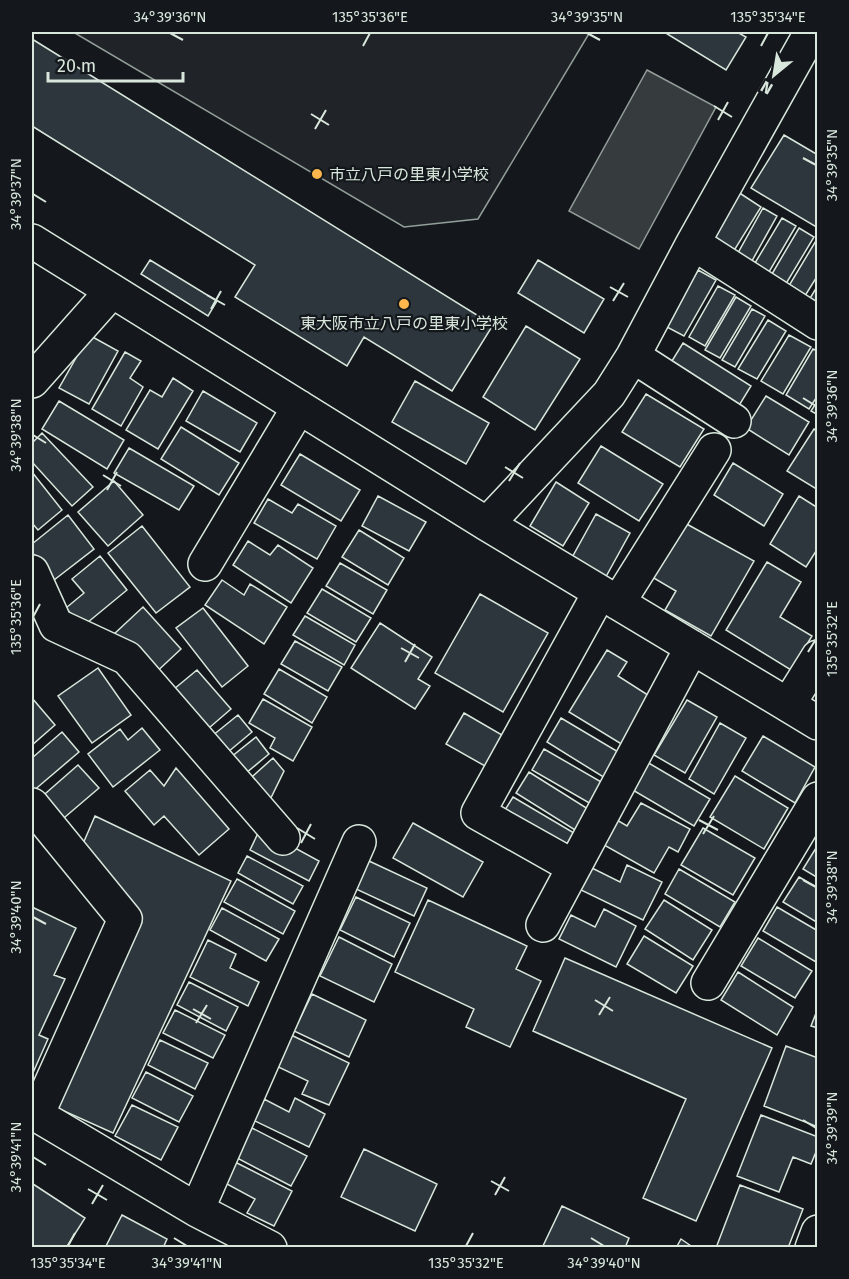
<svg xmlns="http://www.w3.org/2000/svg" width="849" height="1279" font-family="'Fira Sans','Noto Sans JP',sans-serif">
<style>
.green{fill:#202428;stroke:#939e99;stroke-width:1.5}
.water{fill:#363b3e;stroke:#939e99;stroke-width:1.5}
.building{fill:#2c363c;stroke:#d8e6dc;stroke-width:1.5}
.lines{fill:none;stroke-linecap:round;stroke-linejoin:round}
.minor-casing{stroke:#d8e6dc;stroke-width:36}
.minor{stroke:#14181c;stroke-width:33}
.ticks{fill:none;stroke:#d8e6dc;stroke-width:2}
.poi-dot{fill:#ffb74d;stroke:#14181c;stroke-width:2}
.labels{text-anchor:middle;stroke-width:4.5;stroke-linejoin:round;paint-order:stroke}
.poi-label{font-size:16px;fill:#d8e6dc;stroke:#14181c;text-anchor:start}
.neatline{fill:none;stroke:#d8e6dc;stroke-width:2}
.ticks-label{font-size:15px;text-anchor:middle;fill:#d8e6dc}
</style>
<rect width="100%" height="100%" fill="#14181c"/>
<path class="green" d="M73 32H590L478 219 404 227Z"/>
<path class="water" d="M647 70 716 107 639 249 569 211Z"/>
<path class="building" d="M664 32H737L746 37 726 70Z
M32 39 493 325 452 391 364 337 347 366 235 297 255 265 32 126Z
M784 135 818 155V228L751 188Z
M738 192 761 207 730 257 707 242Z
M763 208 777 216 748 268 734 260Z
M782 218 796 226 766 277 752 268Z
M799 228 814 237 784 287 769 279Z
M817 239 818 275 803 299 787 289Z
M150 260 217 301 208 316 141 274Z
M538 260 604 299 584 333 518 293Z
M698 270 716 280 684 336 665 326Z
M818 285V312L806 305Z
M718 286 735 295 705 346 689 337Z
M736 297 751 306 720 358 705 350Z
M752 309 765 316 735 367 722 360Z
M768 320 786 331 757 379 738 369Z
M526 326 580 359 535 430 483 397Z
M89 335 118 351 89 404 59 388Z
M789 335 811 347 783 394 761 381Z
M683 343 751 386 735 412 667 369Z
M813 349 818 351V395L809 409 786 395Z
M125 352 141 361 130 378 143 387 121 426 92 409Z
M173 378 193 391 158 449 126 430 150 390 162 397Z
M415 381 489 423 466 464 392 422Z
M203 391 257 423 240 452 186 421Z
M646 394 704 429 680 467 622 432Z
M766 396 809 422 789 455 746 428Z
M818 400V415L811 411Z
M59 401 124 440 107 469 42 429Z
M181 427 239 463 219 495 161 459Z
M814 429 818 431V490L787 471Z
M42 433 93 487 72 506 32 462V443Z
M601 446 663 484 639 521 578 483Z
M129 448 194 486 179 510 114 473Z
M300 454 360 490 341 521 281 485Z
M733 463 783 494 764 526 714 495Z
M32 472 62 510 38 530 32 523Z
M114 481 143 515 108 546 78 512Z
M556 482 589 503 563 546 530 526Z
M378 496 426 522 409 551 362 526Z
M799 496 818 508V548L806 567 770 544Z
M268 499 292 513 298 504 336 526 317 559 254 523Z
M596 514 630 533 603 582 569 563Z
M68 515 94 549 54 580 32 552V544Z
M683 522 754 561 711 636 665 610 676 591 652 577Z
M142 526 190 587 156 613 108 553Z
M359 530 404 558 388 585 342 557Z
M248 541 270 555 278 545 313 568 291 603 233 565Z
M100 556 127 590 82 627 66 608 84 593 72 579Z
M767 562 801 582 780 617 812 636 791 670 726 630Z
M340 563 387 590 373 614 326 586Z
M222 580 244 595 250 584 287 607 264 644 205 605Z
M322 589 371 618 356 642 307 613Z
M480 594 548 633 503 712 435 673Z
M143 607 181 649 151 677 113 635Z
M203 608 248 666 222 687 176 628Z
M305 616 355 645 344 665 293 635Z
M380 623 432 657 418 679 430 686 415 709 351 668Z
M295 641 342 667 328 691 281 664Z
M607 650 627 662 618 676 651 697 623 745 569 712Z
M98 668 131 715 92 743 58 696Z
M279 669 327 697 312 723 264 694Z
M197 670 231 709 202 734 168 694Z
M32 698 55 725 32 745Z
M263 699 312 727 293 761 270 748 275 738 249 723Z
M687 700 717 717 685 773 654 755Z
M464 713 502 735 485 766 446 744Z
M238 715 252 732 222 757 207 740Z
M561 718 620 753 605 778 547 742Z
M720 723 746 738 714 794 689 779Z
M142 728 160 750 113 787 88 754 120 729 128 740Z
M62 732 79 752 32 792V758Z
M763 736 815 767 795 803 742 771Z
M256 737 269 754 240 778 226 761Z
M544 749 603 783 591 804 532 770Z
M273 758 284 771 266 808 245 783Z
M647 762 710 799 694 826 631 789Z
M78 765 99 788 58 823 38 800Z
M176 768 229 829 199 855 164 816 154 825 125 791 150 770 164 786Z
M529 772 588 809 575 830 516 793Z
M735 776 788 808 764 849 710 817Z
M513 797 574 833 561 854 500 818Z
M641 803 690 829 678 852 669 847 654 873 604 845 617 820 627 826Z
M95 816 231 881 113 1133 44 1102 136 906 82 846Z
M413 823 483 862 463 897 393 858Z
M703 828 755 858 733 895 681 865Z
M260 829 319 861 309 881 250 850Z
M816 848 818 849V878L803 869Z
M247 856 303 886 293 904 238 873Z
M369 861 427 888 414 916 356 889Z
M627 865 662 882 643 920 581 890 592 868 620 882Z
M679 869 735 902 720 927 665 894Z
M799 877 818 888V923L783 902Z
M237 879 295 911 283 934 224 902Z
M356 897 410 923 394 957 340 930Z
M428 900 527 946 516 969 541 981 510 1047 466 1027 474 1009 395 972Z
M664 900 712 930 693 960 645 929Z
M32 907 76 928 54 975 65 979 39 1035 48 1039 32 1075Z
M777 907 818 931 816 962 763 931Z
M222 908 279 939 266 961 210 930Z
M604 909 636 926 616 967 559 939 571 915 595 927Z
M644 936 693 966 676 993 627 964Z
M339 937 392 964 374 1002 320 976Z
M758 938 812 971 795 998 741 966Z
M208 940 236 954 230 968 259 982 248 1006 190 977Z
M565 958 772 1048 696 1221 643 1198 686 1099 533 1031Z
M738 972 793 1007 777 1035 721 1000Z
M189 982 238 1007 226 1031 177 1005Z
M312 994 366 1020 349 1057 294 1031Z
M818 1008V1028L811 1026Z
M175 1010 225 1035 213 1058 163 1033Z
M287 1033 349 1063 329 1105 302 1094 308 1081 272 1064Z
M160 1040 208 1063 195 1089 148 1065Z
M786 1046 818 1058V1127L764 1106Z
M146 1072 193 1096 179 1122 132 1098Z
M295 1098 325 1114 309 1147 253 1120 264 1099 289 1112Z
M132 1105 178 1127 161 1160 115 1136Z
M761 1115 818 1137V1147L811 1164 793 1157 779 1192 737 1176Z
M252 1128 307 1156 291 1186 237 1158Z
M364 1149 437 1184 415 1231 341 1197Z
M235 1162 292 1191 274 1226 247 1213 255 1199 225 1183Z
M33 1184 85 1218 66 1248H32Z
M740 1185 803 1209 788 1248H716Z
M562 1206 629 1238 625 1248H542Z
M122 1215 167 1239 163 1248H105Z
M681 1239 694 1248H676Z"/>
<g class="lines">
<defs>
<path id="minor" d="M32 241 487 524 818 723
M693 243 818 323
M633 356 734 421
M32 381 112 291
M487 524 609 394 633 356 693 243 809 36
M205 564 299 407
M32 572 56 625 127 658 283 838
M618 603 714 450
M788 705 818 657
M32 805 125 919 37 1115
M574 867 478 813 600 592
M543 925 692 647
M708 983 818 799
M32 1112 197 1210 270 1248
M197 1210 359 842
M812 1248 818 1232"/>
</defs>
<use href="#minor" class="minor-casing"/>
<use href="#minor" class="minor"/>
</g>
<path class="ticks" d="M170 33 183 40M587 33 600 40M363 46 370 33M761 46 768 33M714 106 732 117M311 114 329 125M718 120 728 102M315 129 326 110M803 158 816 165M33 194 46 202M610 287 628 297M207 295 225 305M613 301 624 283M211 309 221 291M803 398 816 406M33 435 46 443M505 467 523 478M103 475 121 486M509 481 520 463M107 490 117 472M33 617 40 604M401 648 419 658M808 652 816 639M405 662 415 644M699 820 718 830M297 828 315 839M703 834 714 816M301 843 311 824M803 880 816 887M33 917 46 924M595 1000 613 1011M193 1009 211 1019M599 1015 610 997M196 1023 207 1005M803 1120 816 1128M33 1157 46 1165M491 1181 509 1191M88 1189 107 1200M495 1195 505 1177M92 1204 103 1185M174 1238 187 1246M591 1238 604 1246M68 1246 75 1233M466 1246 473 1233"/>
<g class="poi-dot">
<circle cx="317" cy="174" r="6"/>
<circle cx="404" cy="304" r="6"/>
</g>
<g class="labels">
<g class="poi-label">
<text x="329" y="180">市立八戸の里東小学校</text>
<text x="404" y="329" text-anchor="middle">東大阪市立八戸の里東小学校</text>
</g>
</g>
<rect width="849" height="1279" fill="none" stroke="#14181c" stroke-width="66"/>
<g transform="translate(774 75) rotate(210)" stroke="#14181c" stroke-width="4.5" paint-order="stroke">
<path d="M0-4.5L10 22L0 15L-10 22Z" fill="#d8e6dc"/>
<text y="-9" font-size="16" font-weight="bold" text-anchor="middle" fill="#d8e6dc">N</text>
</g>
<path d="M48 72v9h135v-9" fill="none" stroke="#d8e6dc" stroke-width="3"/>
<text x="57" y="72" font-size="18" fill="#d8e6dc" stroke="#14181c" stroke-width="4.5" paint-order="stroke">20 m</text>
<rect x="33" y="33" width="783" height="1213" class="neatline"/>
<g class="ticks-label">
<text x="170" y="22">34°39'36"N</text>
<text x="370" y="22">135°35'36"E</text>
<text x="587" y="22">34°39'35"N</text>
<text x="768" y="22">135°35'34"E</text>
<text transform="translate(832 165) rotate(-90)" y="5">34°39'35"N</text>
<text transform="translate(16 194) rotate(-90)" y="5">34°39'37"N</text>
<text transform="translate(832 406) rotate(-90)" y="5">34°39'36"N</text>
<text transform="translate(16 435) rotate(-90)" y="5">34°39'38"N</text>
<text transform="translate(16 617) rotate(-90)" y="5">135°35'36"E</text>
<text transform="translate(832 639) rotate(-90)" y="5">135°35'32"E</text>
<text transform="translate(832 887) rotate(-90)" y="5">34°39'38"N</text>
<text transform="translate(16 917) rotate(-90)" y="5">34°39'40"N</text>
<text transform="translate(832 1128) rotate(-90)" y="5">34°39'39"N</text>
<text transform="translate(16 1157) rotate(-90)" y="5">34°39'41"N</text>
<text x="68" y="1268">135°35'34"E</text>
<text x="187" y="1268">34°39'41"N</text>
<text x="466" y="1268">135°35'32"E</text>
<text x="604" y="1268">34°39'40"N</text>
</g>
</svg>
